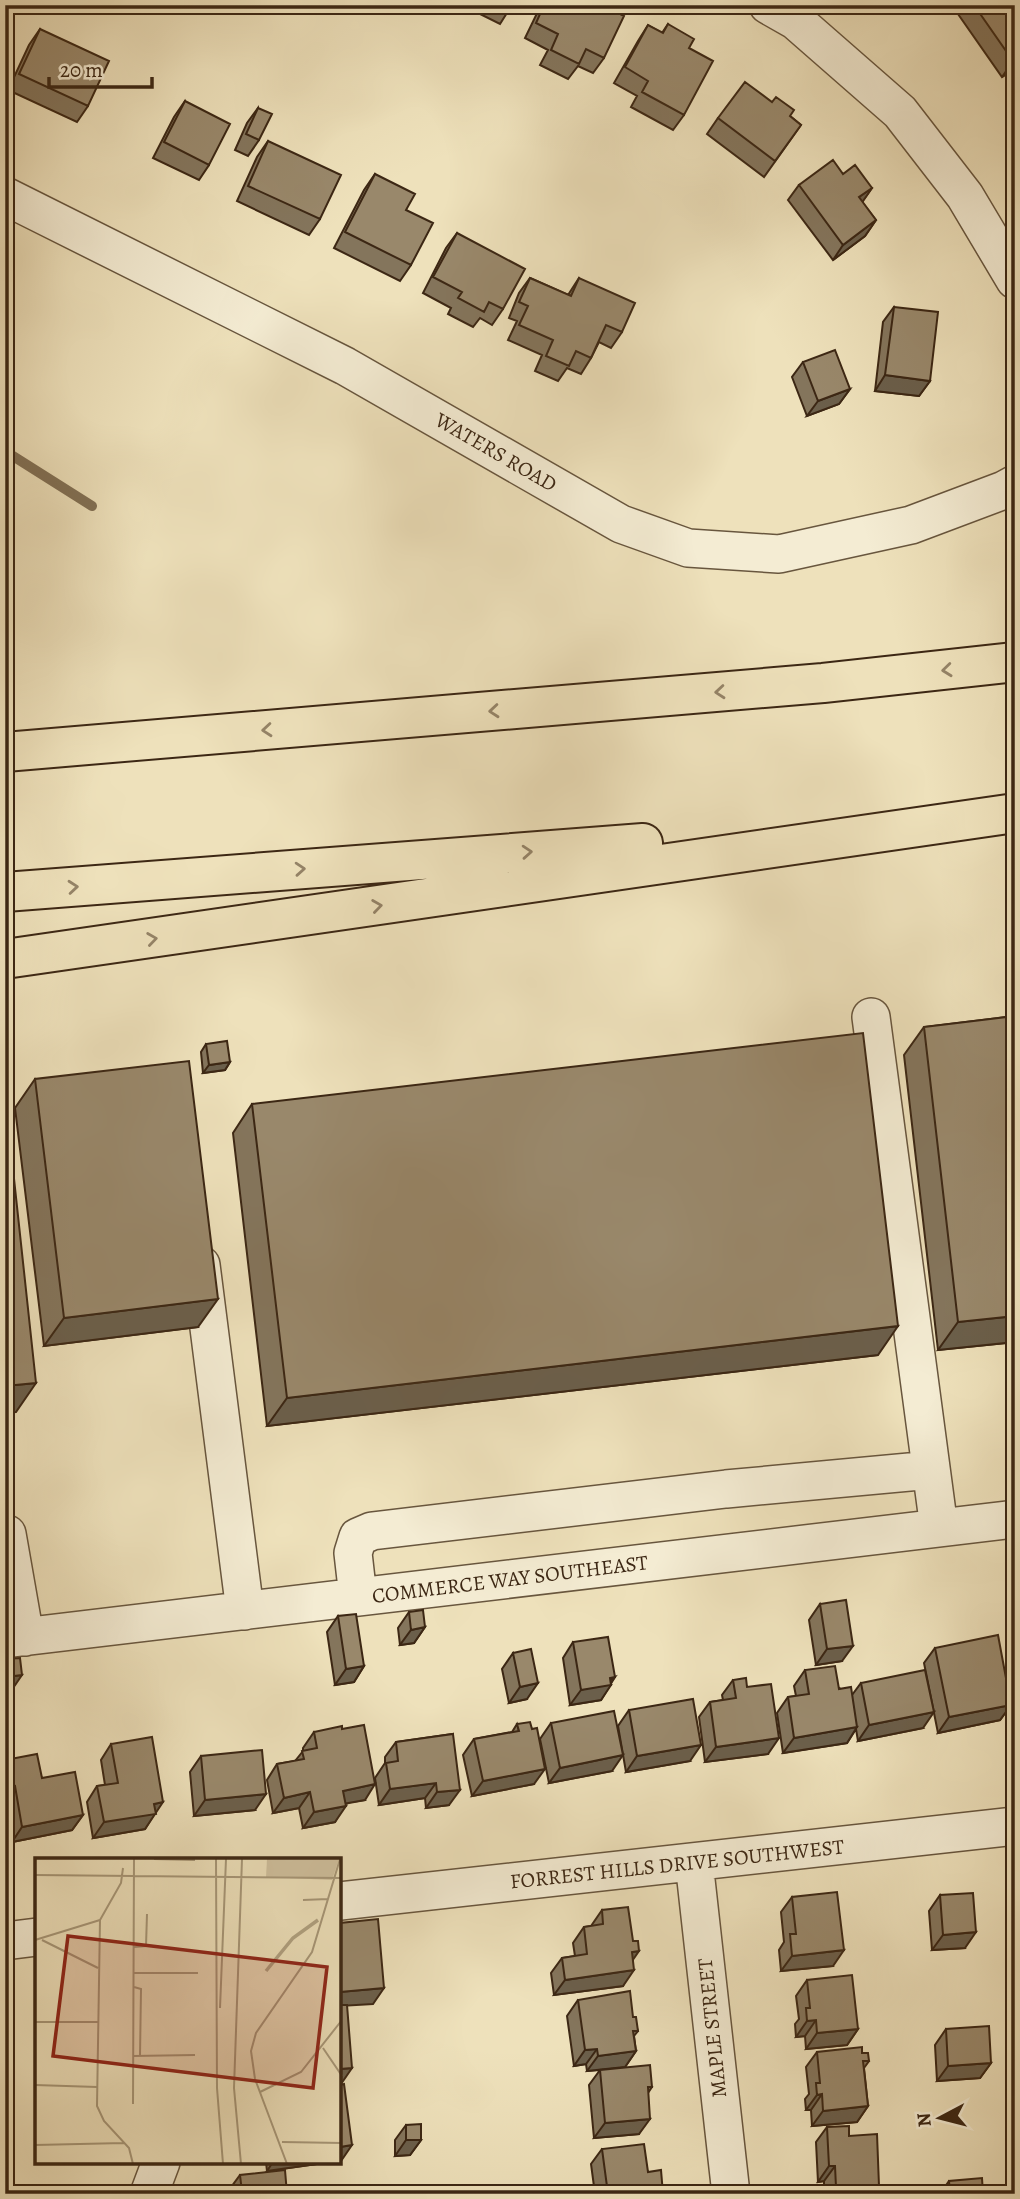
<svg xmlns="http://www.w3.org/2000/svg" width="1020" height="2199" font-family="Alegreya,serif">
<style>
.lines{fill:none;stroke-linecap:round;stroke-linejoin:round}
.stream{stroke:#827156;stroke-width:10}
.minor-casing{stroke:#68563e;stroke-width:40}
.highway-casing{stroke:#3c2714;stroke-width:42}
.minor{stroke:#f4ecd3;stroke-width:37}
.highway{stroke:#eee1bb;stroke-width:38}
.wall{fill:#84755c;stroke:#3c2714;stroke-width:2}
.shaded-wall{fill:#6b5f4b;stroke:#3c2714;stroke-width:2}
.building{fill:#99886b;stroke:#3c2714;stroke-width:2}
.oneway{stroke:#958468}
.labels{text-anchor:middle;stroke-width:5;stroke-linejoin:round;paint-order:stroke}
.street-label{font-size:21px;fill:#3c2714;stroke:#f4ecd3}
.inset-river{fill:none;stroke:#b1a282;stroke-width:3.5}
.inset-road{fill:none;stroke:#a79778;stroke-width:2}
.view{fill:#8f2418;fill-opacity:0.15;stroke:#8f2418;stroke-width:3.5}
.inset-edge{fill:none;stroke:#3c2714;stroke-width:3.5}
</style>
<rect width="100%" height="100%" fill="#eee1bb"/>
<filter id="stains"><feTurbulence type="fractalNoise" baseFrequency=".00286" numOctaves="4"/><feColorMatrix values="0 0 0 0 .2 0 0 0 0 .09 0 0 0 0 .02 0 0 0 .5 -.17"/></filter>
<radialGradient id="worn" r=".72"><stop offset=".6" stop-color="#630" stop-opacity="0"/><stop offset="1" stop-color="#630" stop-opacity=".3"/></radialGradient>
<g class="lines">
<path class="stream" d="M5 451 92 506"/>
<defs>
<path id="minor" d="M768 5 796 21 900 112 965 196 1015 280
M5 196 345 366 621 524 688 548 779 554 911 525 1004 490 1015 484
M871 1017 939 1528
M201 1265 245 1611
M5 1534H7L25 1637
M358 1597 353 1553 358 1537 372 1531 726 1489 931 1470
M5 1639 1015 1519
M694 1862 731 2194
M340 1901 1015 1826
M5 1941 37 1937
M149 2194 161 2162"/>
<path id="highway" d="M5 752 823 683 1015 662
M5 892 643 843
M5 959 1015 813"/>
</defs>
<use href="#minor" class="minor-casing"/>
<use href="#highway" class="highway-casing"/>
<use href="#minor" class="minor"/>
<use href="#highway" class="highway"/>
</g>
<path class="wall" d="M462 5H512L500 24Z
M541 5H603L604 58 593 73 578 66 568 79 540 65 548 50 525 38Z
M964 5H1015V68L1002 77 958 14Z
M668 24 689 48 684 115 673 130 631 107 637 96 614 83 638 41 648 25 662 33Z
M40 29 88 106 77 122 8 90 29 45Z
M185 101 209 165 199 180 153 158 174 117Z
M258 108 259 140 248 156 235 150 247 123Z
M790 116 801 125 764 177 707 134 718 118Z
M268 141 320 219 309 235 237 201 257 157Z
M375 174 406 210 411 265 400 281 334 248 364 190Z
M843 174 872 188 862 202 876 220 865 236 833 260 788 200 799 185Z
M457 233 503 309 492 325 480 318 473 327 448 314 451 308 423 293 446 248Z
M530 278 568 295 579 278 622 332 611 348 599 342 591 358 581 374 567 368 558 381 535 371 542 355 508 340 517 321 509 318 519 293Z
M894 307 930 381 919 396 875 391 883 322Z
M803 362 850 389 839 404 807 416 792 377Z
M1015 1016V1342L938 1350 904 1055 924 1027Z
M206 1044 230 1062 225 1070 203 1073 201 1052Z
M35 1079 198 1327 44 1346 15 1108Z
M252 1104 878 1355 267 1426 233 1133Z
M820 1604 842 1661 816 1665 809 1620Z
M409 1612 425 1627 414 1643 400 1645 398 1628Z
M338 1616 364 1666 354 1682 335 1685 327 1632Z
M573 1642 615 1677 601 1700 570 1705 563 1658Z
M935 1648 1011 1705 1000 1720 938 1733 924 1663Z
M513 1653 527 1699 509 1703 502 1669Z
M805 1670 852 1695 861 1683 923 1728 858 1741 856 1729 847 1743 783 1753 777 1713 788 1697 796 1696 794 1686Z
M733 1680 747 1687 768 1754 705 1762 699 1717 710 1702 723 1700 722 1695Z
M629 1710 690 1761 626 1772 618 1726Z
M551 1723 612 1771 549 1783 540 1739Z
M517 1724 534 1784 472 1796 463 1755 474 1739 512 1732Z
M314 1732 365 1800 345 1803 335 1822 303 1828 299 1808 273 1813 267 1780 277 1764 295 1761 303 1751V1748Z
M453 1734 449 1805 426 1808 425 1798 379 1805 375 1778 385 1763V1757L396 1742Z
M111 1744 155 1813 145 1829 93 1838 87 1802 97 1786 105 1785 101 1760Z
M201 1756 255 1810 194 1816 190 1772Z
M5 1760 42 1778 83 1815 72 1830 12 1842 5 1810Z
M940 1895 965 1948 932 1950 929 1911Z
M792 1897 833 1966 781 1971 779 1950 784 1942 781 1912Z
M602 1910 633 1960 623 1986 554 1995 551 1973 562 1958 575 1956 573 1943 584 1927 591 1926Z
M807 1980 858 2029 847 2045 806 2049 805 2036 796 2037 795 2024 799 2019 796 1996Z
M578 2000 633 2017 638 2031 634 2036 636 2051 625 2067 607 2069 652 2087 648 2093 639 2134 594 2138 589 2085 600 2070 587 2071 586 2064 574 2066 567 2016Z
M946 2029 991 2063 980 2078 937 2081 935 2045Z
M817 2052 862 2053 869 2061 864 2068 868 2106 857 2122 812 2126 811 2110H806L805 2099 809 2094 806 2067Z
M406 2125 421 2140 410 2155 395 2156V2140Z
M827 2127 849 2136 873 2194H824V2181L818 2182 816 2142Z
M602 2149 648 2172 663 2194H595L591 2164Z
M266 2162H331L267 2171Z
M240 2175 287 2194H230L229 2190Z
M949 2181 983 2194H940Z"/>
<path class="shaded-wall" d="M1015 60V68L1002 77 1013 61Z
M872 188 861 204 859 197Z
M876 220 865 236 833 260 843 245Z
M885 375 930 381 919 396 875 391Z
M850 389 839 404 807 416 818 401Z
M230 1062 225 1070 203 1073 209 1065Z
M218 1299 198 1327 44 1346 64 1318Z
M1015 1316V1342L938 1350 958 1322Z
M898 1326 878 1355 267 1426 287 1398Z
M36 1383 16 1412 5 1413V1386Z
M425 1627 414 1643 400 1645 411 1630Z
M853 1646 842 1661 816 1665 827 1649Z
M364 1666 354 1682 335 1685 346 1669Z
M22 1675 11 1691H5V1678L6 1677Z
M615 1677 609 1685H611L601 1700 570 1705 581 1690Z
M538 1683 527 1699 509 1703 520 1687Z
M1011 1705 1000 1720 938 1733 949 1717Z
M934 1712 923 1728 858 1741 869 1725Z
M857 1727 847 1743 783 1753 794 1738Z
M779 1738 768 1754 705 1762 716 1747Z
M701 1745 690 1761 626 1772 637 1756Z
M623 1755 612 1771 549 1783 560 1768Z
M545 1769 534 1784 472 1796 483 1781Z
M436 1783 425 1798 379 1805 390 1789Z
M375 1784 365 1800 332 1806 343 1791Z
M15 1786 5 1799V1788Z
M460 1790 449 1805 426 1808 437 1792Z
M310 1792 299 1808 273 1813 284 1798Z
M266 1794 255 1810 194 1816 205 1800Z
M163 1802 145 1829 93 1838 104 1822 154 1804Z
M346 1806 335 1822 303 1828 314 1812Z
M83 1815 72 1830 12 1842 22 1827Z
M976 1932 965 1948 932 1950 943 1935Z
M844 1950 833 1966 781 1971 792 1956Z
M639 1951 628 1967 632 1952Z
M634 1970 623 1986 554 1995 565 1980Z
M384 1988 373 2004 340 2006V1992Z
M816 2020 805 2036 796 2037 807 2021Z
M858 2029 847 2045 806 2049 817 2033Z
M597 2049 586 2064 574 2066 585 2050Z
M636 2051 625 2067 587 2071 598 2056Z
M991 2063 980 2078 937 2081 948 2066Z
M352 2068 341 2084H340V2069Z
M822 2094 811 2110H806L817 2095Z
M868 2106 857 2122 812 2126 823 2111Z
M650 2119 639 2134 594 2138 605 2123Z
M406 2140H421L410 2155 395 2156Z
M352 2145 341 2161H340V2147Z
M273 2162H331L267 2171Z
M829 2166H835L824 2181 818 2182Z
M879 2186 873 2194H831L836 2187Z"/>
<path class="building" d="M544 5H603L624 16 604 58 586 49 579 64 551 50 558 34 536 23Z
M974 5H1015V60L1013 61Z
M668 24 694 39 689 48 713 61 684 115 642 92 648 81 625 67 648 25 663 33Z
M40 29 109 61 88 106 19 74Z
M745 82 772 102 776 97 794 110 790 116 801 125 775 161 718 118Z
M185 101 230 124 209 165 164 142Z
M258 108 272 114 259 140 246 134Z
M268 141 341 175 320 219 248 186Z
M833 160 843 174 855 165 872 188 859 197 876 220 843 245 799 185Z
M375 174 415 194 406 210 433 223 411 265 345 232Z
M457 233 525 269 503 309 489 302 484 312 458 298 462 292 433 277Z
M530 278 571 296 579 278 635 303 622 332 606 325 591 358 576 351 569 366 546 356 553 340 519 325 528 306 519 302Z
M894 307 938 312 930 381 885 375Z
M835 350 850 389 818 401 803 362Z
M1015 1016V1316L958 1322 924 1027Z
M863 1033 898 1326 287 1398 252 1104Z
M227 1041 230 1062 209 1065 206 1044Z
M189 1061 218 1299 64 1318 35 1079Z
M5 1095 36 1383 5 1386Z
M846 1600 853 1646 827 1649 820 1604Z
M423 1610 425 1627 411 1630 409 1612Z
M356 1614 364 1666 346 1669 338 1616Z
M998 1635 1011 1705 949 1717 935 1648Z
M608 1637 615 1677 610 1678 611 1685 581 1690 573 1642Z
M531 1649 538 1683 520 1687 513 1653Z
M20 1658 22 1675 6 1677 5 1659Z
M835 1666 839 1689 851 1687 857 1727 794 1738 788 1697 809 1694 805 1670Z
M925 1670 934 1712 869 1725 861 1683Z
M746 1678 747 1687 771 1684 779 1738 716 1747 710 1702 736 1698 733 1680Z
M693 1699 701 1745 637 1756 629 1710Z
M614 1711 623 1755 560 1768 551 1723Z
M530 1722 532 1729 537 1728 545 1769 483 1781 474 1739 519 1731 517 1724Z
M364 1725 375 1784 343 1791 346 1806 314 1812 310 1792 284 1798 277 1764 304 1759 302 1751 317 1748 314 1732 342 1726V1729Z
M453 1734 460 1790 437 1792 436 1783 390 1789 386 1763 398 1761 396 1742Z
M152 1737 163 1802 154 1804 156 1814 104 1822 97 1786 118 1783 111 1744Z
M262 1750 266 1794 205 1800 201 1756Z
M37 1754 42 1778 75 1772 83 1815 22 1827 15 1786 5 1788V1760Z
M837 1892 844 1950 792 1956 790 1934H796L792 1897Z
M973 1893 976 1932 943 1935 940 1895Z
M628 1907 633 1941H638L639 1951 632 1952 634 1970 565 1980 562 1958 587 1954 584 1927 603 1924 602 1910Z
M378 1919 384 1988 340 1992V1923Z
M852 1975 858 2029 817 2033 816 2020 807 2021 806 2008H810L807 1980Z
M630 1991 633 2017H636L638 2031H633L636 2051 598 2056 597 2049 585 2050 578 2000Z
M340 2005H347L352 2068 340 2069Z
M989 2026 991 2063 948 2066 946 2029Z
M862 2047V2053H868L869 2061H863L868 2106 823 2111 822 2094 817 2095 816 2083H820L817 2052Z
M650 2065 652 2087H648L650 2119 605 2123 600 2070Z
M344 2084 352 2145 340 2147V2085Z
M421 2124V2140H406V2125Z
M849 2126V2136L877 2134 879 2186 836 2187 835 2166H829L827 2127Z
M644 2144 648 2172 661 2170 663 2194H608L602 2149Z
M285 2170 287 2194H238L242 2192 240 2175Z
M982 2178 983 2194H950L949 2181Z"/>
<defs><path id="oneway-chevron" d="M-2-3.5L2.5 0L-2 3.5" fill="none" stroke-width="1.6" stroke-linecap="round" stroke-linejoin="round" transform="scale(1.75)"/></defs>
<g class="oneway">
<use href="#oneway-chevron" transform="translate(947 670) rotate(174)"/>
<use href="#oneway-chevron" transform="translate(720 692) rotate(175)"/>
<use href="#oneway-chevron" transform="translate(494 711) rotate(175)"/>
<use href="#oneway-chevron" transform="translate(267 730) rotate(175)"/>
<use href="#oneway-chevron" transform="translate(527 852) rotate(-4)"/>
<use href="#oneway-chevron" transform="translate(300 869) rotate(-4)"/>
<use href="#oneway-chevron" transform="translate(73 887) rotate(-5)"/>
<use href="#oneway-chevron" transform="translate(377 906) rotate(-8)"/>
<use href="#oneway-chevron" transform="translate(152 939) rotate(-8)"/>
</g>
<g class="labels">
<g class="street-label">
<text transform="translate(496 452) rotate(30)" y="7">WATERS ROAD</text>
<text transform="translate(510 1579) rotate(-7)" y="7">COMMERCE WAY SOUTHEAST</text>
<text transform="translate(677 1864) rotate(-6)" y="7">FORREST HILLS DRIVE SOUTHWEST</text>
<text transform="translate(712 2028) rotate(-96)" y="7">MAPLE STREET</text>
</g>
</g>
<g transform="translate(35 1858)">
<rect width="306" height="306" fill="#eee1bb"/>
<path d="M232 1H304L297 22 231 19Z" fill="#d0c19f"/>
<path class="inset-river" d="M231 113 258 80 283 62"/>
<path class="inset-road" d="M119 1 160 2M181 1 182 230 188 306M88 10 86 25 65 62 62 248 69 263 94 290 98 306M0 17 307 20M268 42 293 41M0 82 65 62M7 82 63 110M99 89 111 88 112 56M99 115H163M99 129 106 131 105 198M185 150 191 1M0 164H63M288 190 307 218M98 198 160 197M0 227 62 229M225 234 266 214 307 162M98 246 99 1M247 284 307 285M0 287 89 285M206 306 199 230 207 1M252 306 220 221 216 193 221 175 277 94 305 1"/>
<path class="view" d="M33 78 292 109 278 230 18 198Z"/>
<rect width="306" height="306" class="inset-edge"/>
</g>
<rect width="1020" height="2199" fill="none" stroke="#eee1bb" stroke-width="28"/>
<rect x="7" y="7" width="1006" height="2185" fill="none" stroke="#3c2714" stroke-width="3.5"/>
<rect x="14" y="14" width="992" height="2171" fill="none" stroke="#3c2714" stroke-width="2"/>
<g transform="translate(940 2118) rotate(263)" stroke="#f4ecd3" stroke-width="5" paint-order="stroke">
<path d="M0-5L12 26L0 18L-12 26Z" fill="#3c2714"/>
<text y="-10" font-size="19" font-weight="bold" text-anchor="middle" fill="#3c2714">N</text>
</g>
<path d="M49 77v10h103v-10" fill="none" stroke="#3c2714" stroke-width="3.5"/>
<text x="60" y="77" font-size="21" fill="#3c2714" stroke="#f4ecd3" stroke-width="5" paint-order="stroke">20 m</text>
<rect width="100%" height="100%" filter="url(#stains)"/>
<rect width="100%" height="100%" fill="url(#worn)"/>
</svg>
